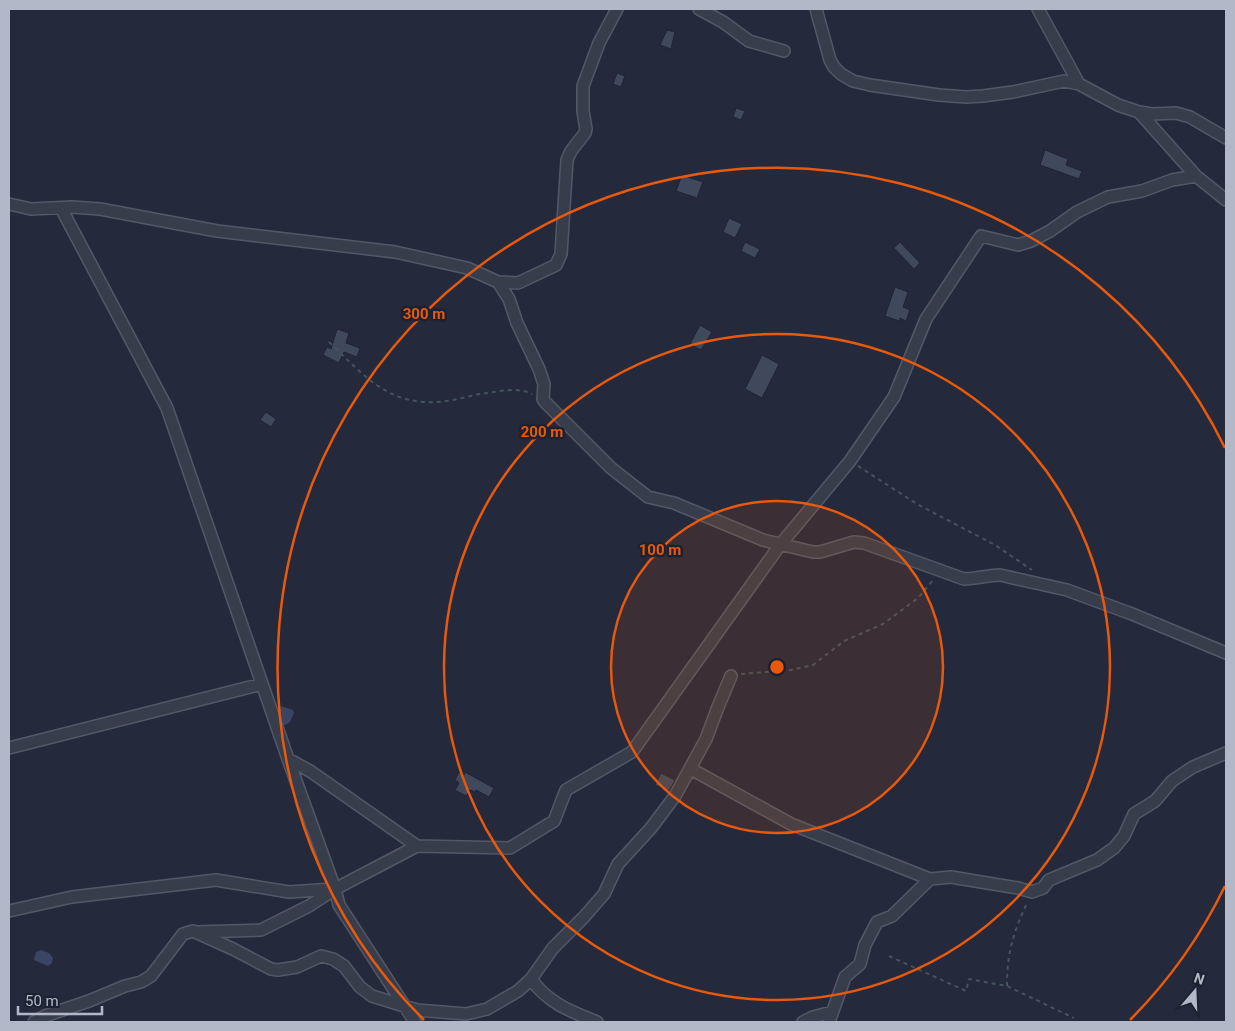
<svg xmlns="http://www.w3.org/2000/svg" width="1235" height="1031" font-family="Roboto,sans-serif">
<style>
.water{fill:#3a4564}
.building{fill:#40485b;stroke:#1f2433}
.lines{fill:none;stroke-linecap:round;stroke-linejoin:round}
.minor-casing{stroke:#535867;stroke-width:14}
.path{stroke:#44545a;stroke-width:2;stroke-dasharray:4 4;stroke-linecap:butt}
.minor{stroke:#383d4c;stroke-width:11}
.ring{fill:none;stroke:#e8590c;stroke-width:2.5}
.centre{fill:#e8590c;stroke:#1d2231;stroke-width:2.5}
.ring-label{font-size:15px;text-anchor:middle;font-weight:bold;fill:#e8590c;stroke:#1d2231;stroke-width:5;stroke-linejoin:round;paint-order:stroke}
</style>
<rect width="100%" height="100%" fill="#242a3c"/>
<path class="water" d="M281 706 293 710 294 713 290 722 285 725 278 723 275 719Z
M41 950 49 953 53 958 52 963 48 966 34 960 36 952Z"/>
<path class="building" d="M667 30 675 32 671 49 660 45Z
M617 73 625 76 621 87 613 84Z
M736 108 745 111 741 120 733 117Z
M1045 150 1068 159 1066 165 1082 171 1079 179 1040 165Z
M682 175 703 182 697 198 676 191Z
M729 218 742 224 735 238 723 232Z
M745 242 760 249 755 258 741 251Z
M900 242 920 263 914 269 894 248Z
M895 287 908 292 903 307 910 310 906 321 900 318 899 321 885 316Z
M700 325 712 332 701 350 690 344Z
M337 329 349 333 346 343 360 348 357 357 344 352 339 363 323 355 327 347 331 349Z
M762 355 779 364 762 398 745 389Z
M266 412 276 419 271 427 260 420Z
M459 772 464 775 465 772 494 788 489 797 476 790 475 792 470 790 466 796 455 790 459 783 455 780Z
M661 773 675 780 669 791 655 785Z"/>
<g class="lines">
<defs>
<path id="minor" d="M699 9 723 22 749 41 784 51
M816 9 830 60 834 67 841 74 853 81 870 85 939 95 966 97 983 96 1013 92 1064 81 1079 84 1118 105 1139 112 1152 114 1176 113 1190 117 1226 138
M1038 9 1079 84
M1139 112 1196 176 1226 200
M9 204 31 209 72 207 100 209 217 231 395 252 467 268 498 282 518 283 552 267 556 265 561 254 567 160 571 151 585 133 586 129 583 111V86L599 43 617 9
M61 208 167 408 288 759 335 889 339 905 415 1022
M498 282 509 299 517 323 539 369 544 384 543 399 545 402 611 468 648 497 674 503 763 540 813 552H820L854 542 864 543 964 579C977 579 988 575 1000 575L1067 590 1132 614 1226 653
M9 748 262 684
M288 759 310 771 417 846
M691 769 791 824 930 879 951 877 1018 888 1032 892 1043 888 1049 880 1097 860 1114 848 1124 836 1134 814 1155 801 1172 781 1193 767 1226 753
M9 911 72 897 216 880 289 892 333 889
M197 932 261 930 309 906 335 889 417 846 510 848 554 821 566 790 632 752 780 545 850 461 894 397 926 319 981 236 1018 245 1031 241 1050 231 1077 212 1108 197 1142 191 1172 180 1196 176
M531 979C548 1003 570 1011 597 1022
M34 1022 45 1016 89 1001 125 986 141 982 151 976 183 934 193 931 233 949 271 969 278 970 297 967 321 956 333 959 344 966 360 987 372 996 417 1010 466 1014 487 1009 518 991 531 979 553 948 584 917 604 894 618 864 651 828 675 796 706 739 718 707 731 676
M803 1022 813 1017 832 1012
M829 1022 845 977 860 964 865 945 877 922 892 916 930 879"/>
</defs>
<use href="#minor" class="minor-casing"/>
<path class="path" d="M329 342C363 374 386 405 438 402 454 401 471 395 487 393 501 391 519 387 532 394
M858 466 917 504 995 545 1032 570
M741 674 791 670 813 665 844 641 883 624 918 598 934 579
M889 956 966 991 969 979 1007 986 1074 1018
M1007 986C1007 953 1013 933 1027 903"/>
<use href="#minor" class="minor"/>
</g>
<circle cx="777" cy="667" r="166" fill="#e8590c" fill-opacity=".12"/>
<g class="ring">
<circle cx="777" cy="667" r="166"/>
<circle cx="777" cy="667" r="333"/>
<path d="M1225 886A499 499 0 0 1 1130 1020M424 1020A499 499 0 1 1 1225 448"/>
</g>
<circle cx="777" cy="667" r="8" class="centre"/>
<g class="ring-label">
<text x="424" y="319">300 m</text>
<text x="542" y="437">200 m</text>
<text x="660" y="555">100 m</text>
</g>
<rect width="1235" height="1031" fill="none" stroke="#b3b8c8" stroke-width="20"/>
<g transform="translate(1195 991) rotate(19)" stroke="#1d2231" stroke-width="4" paint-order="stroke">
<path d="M0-4L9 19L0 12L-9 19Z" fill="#b3b8c8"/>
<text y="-8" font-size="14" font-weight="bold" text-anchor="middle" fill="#b3b8c8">N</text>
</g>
<path d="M18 1006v8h84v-8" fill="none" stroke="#b3b8c8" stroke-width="2.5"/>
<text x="25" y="1006" font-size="15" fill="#b3b8c8" stroke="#1d2231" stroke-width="4" paint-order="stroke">50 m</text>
</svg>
